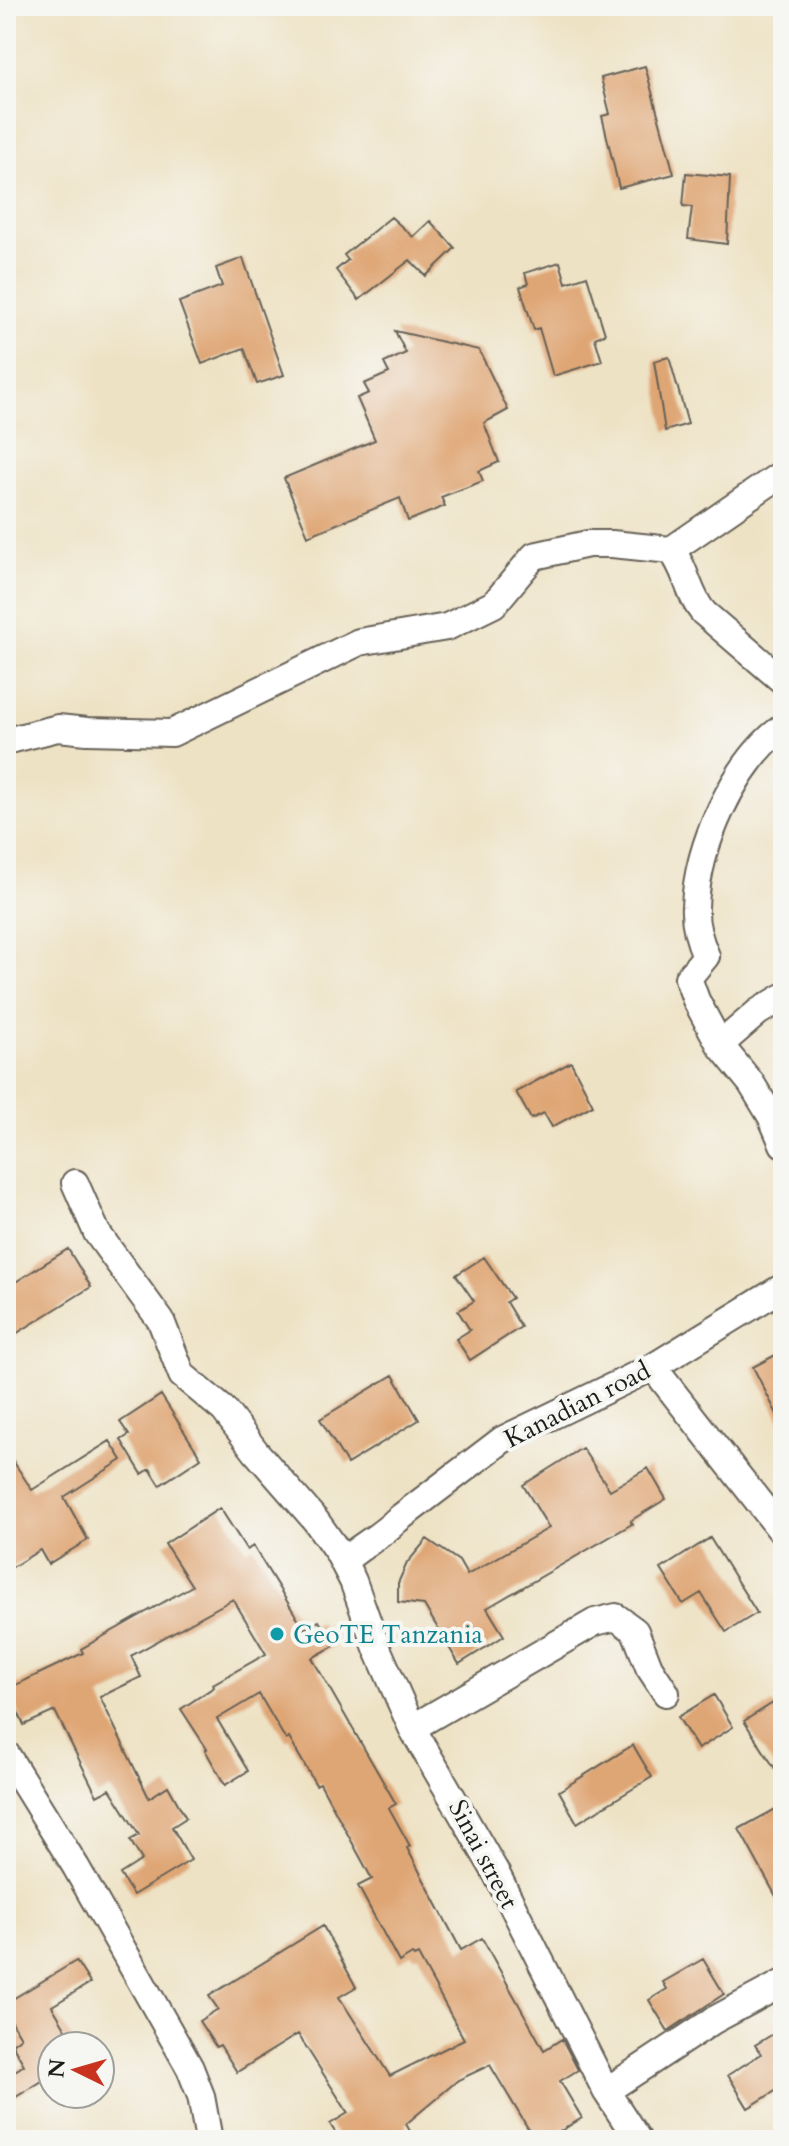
<svg xmlns="http://www.w3.org/2000/svg" width="789" height="2146" font-family="Cardo,serif">
<style>
.building{fill:#dfa675}
.lines{fill:none;stroke-linecap:round;stroke-linejoin:round}
.street-casing{stroke:#666157;stroke-width:30}
.street{stroke:#fff;stroke-width:26}
.culture-dot{fill:#0f9aa8;stroke:#f6f6f2;stroke-width:3}
.labels{text-anchor:middle;stroke-width:8;stroke-linejoin:round;paint-order:stroke}
.street-label{font-size:26px;fill:#1c1c1c;stroke:#f6f6f2}
.culture-label{font-size:26px;fill:#0d838f;stroke:#f6f6f2;text-anchor:start}
</style>
<rect width="100%" height="100%" fill="#f6f6f2"/>
<filter id="ink" filterUnits="userSpaceOnUse"><feTurbulence type="fractalNoise" baseFrequency=".0125" numOctaves="2"/><feDisplacementMap in="SourceGraphic" scale="16" xChannelSelector="R" yChannelSelector="G"/><feConvolveMatrix kernelMatrix="1 2 1 2 8 2 1 2 1" color-interpolation-filters="sRGB"/></filter>
<filter id="wash" filterUnits="userSpaceOnUse"><feTurbulence type="fractalNoise" baseFrequency=".006" numOctaves="4" result="noise"/><feDisplacementMap in="SourceGraphic" scale="32" xChannelSelector="R" yChannelSelector="G"/><feGaussianBlur stdDeviation="1.8" result="paint"/><feColorMatrix in="noise" values="0 0 0 0 0 0 0 0 0 0 0 0 0 0 0 0 0 1.4 0 .05"/><feComposite in="paint" operator="in"/></filter>
<g filter="url(#wash)">
<rect width="100%" height="100%" fill="#eee2c4"/>
<g id="blocks">
<path class="building" d="M645 66 674 174 619 188 602 116 610 114 601 78Z
M686 173 730 177 727 244 688 239 692 207 683 206Z
M391 217 413 237 430 221 455 248 426 276 410 260 359 300 336 270 348 260 344 255Z
M243 258 284 375 257 384 244 348 202 364 179 302 222 286 216 268Z
M560 262 566 283 587 276 605 334 595 338 602 361 553 376 539 328 534 330 520 287 528 284 525 273Z
M395 331 479 350 508 410 484 423 499 462 479 471 483 481 441 497 445 506 408 521 400 498 308 536 284 478 375 440 357 398 369 393 364 384 389 373 384 363 406 353Z
M669 357 688 424 665 431 654 361Z
M571 1062 593 1105 552 1127 544 1113 531 1119 516 1092Z
M68 1249 91 1287 6 1340V1288Z
M484 1257 512 1298 506 1302 521 1327 470 1360 456 1339 470 1330 458 1311 474 1301 456 1275Z
M783 1351V1426L753 1367Z
M393 1375 419 1420 347 1464 320 1419Z
M161 1395 201 1458 160 1485 150 1469 142 1474 121 1440 129 1435 120 1422Z
M110 1441 122 1460 64 1497 88 1540 48 1564 40 1550 6 1571V1450L32 1490Z
M582 1448 610 1490 648 1468 666 1499 630 1521 632 1524 487 1608 504 1636 459 1664 424 1605 398 1602V1583L407 1563 427 1539 459 1561 467 1575 549 1528 523 1485Z
M220 1508 247 1550 253 1546 304 1629 319 1621 334 1646 312 1658 396 1804 389 1808 410 1846 407 1848 461 1950 482 1938 544 2050 562 2039 578 2070 560 2081 582 2118 546 2140H535L490 2065 458 2080 406 2124 415 2140H340L330 2124 348 2113 298 2034 237 2072 220 2045 216 2047 199 2021 218 2009 209 1996 323 1926 356 1987 339 1997 390 2076 464 2039 418 1955 414 1957 412 1954 399 1962 358 1886 372 1879 320 1783 316 1785 289 1738 286 1740 259 1694 217 1719 248 1771 225 1785 205 1750 207 1749 181 1709 214 1687 213 1684 266 1654 233 1599 131 1656 141 1677 100 1697 149 1798 168 1786 186 1818 172 1827 191 1860 133 1895 120 1874 142 1860 130 1840 139 1835 110 1789 97 1796 55 1711 24 1725 7 1689 83 1653 81 1649 192 1586 165 1544Z
M710 1538 757 1613 726 1632 701 1593 683 1604 661 1569Z
M714 1695 733 1727 698 1749 678 1717Z
M773 1703 783 1719V1781L744 1721Z
M633 1745 652 1777 577 1823 559 1791Z
M783 1805V1909L739 1829Z
M703 1959 724 1994 668 2031 649 2000 667 1989 663 1982Z
M76 1961 90 1983 52 2006 76 2046H52V2075L6 2103V2077L24 2065 12 2044 21 2037 6 2012V2003Z
M783 2028V2089L782 2087 748 2108 728 2075 761 2054 755 2045Z"/>
</g>
</g>
<g filter="url(#ink)">
<use href="#blocks" fill-opacity="0" stroke="#666157" stroke-width="2"/>
<g class="lines">
<defs>
<path id="street" d="M671 550 783 473
M783 727C734 763 697 847 695 907 694 924 699 940 706 956L688 978 696 1000 720 1045 751 1083 771 1116 783 1144
M6 741 58 728 87 731 172 733 359 642 447 627 494 604 534 556 588 544H612L671 550C687 569 688 595 704 613L783 681
M720 1045 758 1012 783 997
M75 1183 97 1233 161 1321 182 1375 224 1410 256 1452 316 1521 338 1552 353 1581 377 1648 412 1728 495 1871 606 2091 638 2140
M653 1367 783 1533
M343 1562C361 1545 379 1538 397 1520L502 1440 653 1367 783 1287
M412 1728 595 1622 616 1617 635 1631 649 1667 666 1693
M6 1754 76 1867 190 2068 201 2096 209 2140
M606 2091 714 2020 783 1983"/>
</defs>
<use href="#street" class="street-casing"/>
<use href="#street" class="street"/>
</g>
</g>
<circle class="culture-dot" cx="277" cy="1634" r="8"/>
<g class="labels">
<g class="street-label">
<text transform="translate(577 1404) rotate(-27)" y="9">Kanadian road</text>
<text transform="translate(484 1854) rotate(62)" y="9">Sinai street</text>
</g>
<g class="culture-label">
<text x="293" y="1643">GeoTE Tanzania</text>
</g>
</g>
<rect width="789" height="2146" fill="none" stroke="#f6f6f2" stroke-width="32"/>
<g transform="translate(76 2070) rotate(275)"><circle r="38" fill="#f6f6f2" stroke="#9f9f9c" stroke-width="2"/>
<path d="M0-6L14 30L0 20L-14 30Z" fill="#c8321e"/>
<text y="-12" font-size="22" font-weight="bold" text-anchor="middle" fill="#1c1c1c">N</text>
</g>
</svg>
